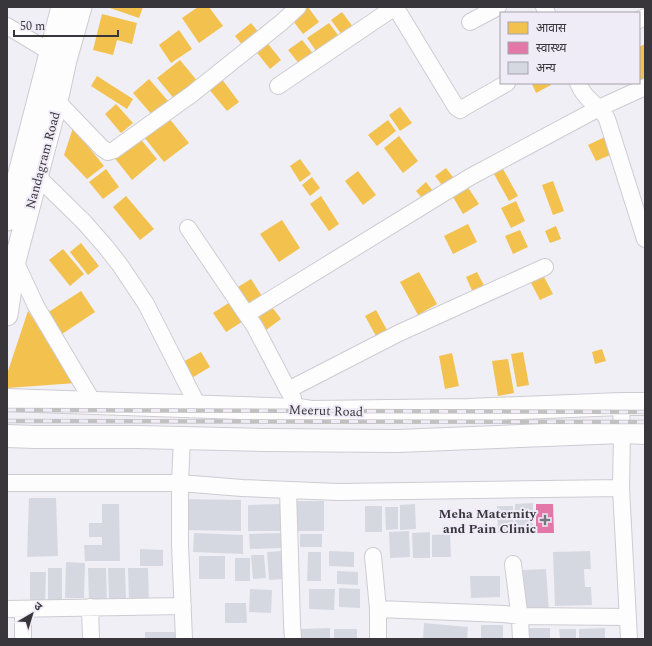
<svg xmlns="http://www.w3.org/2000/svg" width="652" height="646" font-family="Spectral,'Noto Sans Devanagari',serif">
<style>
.homes{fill:#f2c14e}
.health{fill:#e377a8}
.building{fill:#d6d8e1}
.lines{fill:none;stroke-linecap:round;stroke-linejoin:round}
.minor-casing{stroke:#cdccd1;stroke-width:18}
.tertiary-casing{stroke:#cdccd1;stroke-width:23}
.primary-casing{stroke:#cdccd1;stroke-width:24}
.minor{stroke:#fdfdfe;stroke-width:16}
.tertiary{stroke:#fdfdfe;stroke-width:21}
.primary{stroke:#fdfdfe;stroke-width:22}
.rail-casing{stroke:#c1c1c2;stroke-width:4.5}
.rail{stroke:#efecf8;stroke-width:3;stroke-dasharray:9;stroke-linecap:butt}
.poi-dot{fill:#78777c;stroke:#efecf8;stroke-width:1.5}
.labels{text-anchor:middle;stroke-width:4;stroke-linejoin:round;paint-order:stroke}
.street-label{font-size:13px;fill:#38363b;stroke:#efecf8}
.poi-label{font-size:13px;font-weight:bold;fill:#38363b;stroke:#efecf8;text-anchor:end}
</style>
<rect width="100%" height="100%" fill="#f0eff5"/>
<path class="homes" d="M107 7H143L139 18Z
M198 7H209L223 26 199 43 182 18Z
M306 7H308L319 22 303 34 291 18Z
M342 12 356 31 345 39 331 20Z
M102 14 137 23 132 44 117 40 113 55 93 50Z
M251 23 260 34 244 47 235 36Z
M329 23 341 39 319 55 307 38Z
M179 30 192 49 171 63 159 45Z
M265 40 281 60 270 69 254 49Z
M302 40 315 56 301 66 288 50Z
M645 44V83H639V47Z
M180 60 199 83 176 101 157 78Z
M97 76 133 99 127 109 91 86Z
M221 78 239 102 227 111 208 88Z
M149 79 169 102 153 116 133 93Z
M533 83H550L551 85 536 93 532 84Z
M116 104 133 123 121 133 105 114Z
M400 107 412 123 400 131 389 115Z
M168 117 189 143 164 162 144 137Z
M388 120 396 131 377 146 368 135Z
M73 128 104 166 87 179 64 155Z
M138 136 157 159 132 180 113 156Z
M399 136 418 161 403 173 384 148Z
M607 136 615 153 596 161 588 145Z
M300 159 311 174 300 182 290 166Z
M446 168 456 181 445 189 435 176Z
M106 169 119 187 103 199 89 182Z
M503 169 518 196 509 201 494 174Z
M358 171 376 195 363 205 345 181Z
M312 177 320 188 310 196 302 185Z
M553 181 564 211 553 215 542 185Z
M426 182 436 195 426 203 416 191Z
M465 183 479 204 463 214 450 192Z
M126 196 154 229 140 240 113 207Z
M321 196 339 224 329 231 310 204Z
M516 201 525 221 511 228 501 208Z
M282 220 300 248 279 262 260 234Z
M468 224 477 242 453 254 444 236Z
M556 226 561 239 550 243 545 231Z
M520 230 528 247 513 254 505 236Z
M81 243 99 266 88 275 70 252Z
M63 249 84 274 70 286 49 260Z
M419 272 437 304 418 315 400 282Z
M477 272 486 289 474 295 466 277Z
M543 275 553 294 540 300 530 281Z
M251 279 265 301 248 312 233 290Z
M81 291 95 312 62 334 47 313Z
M235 299 248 318 226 332 213 313Z
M272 307 281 319 266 330 258 318Z
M376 310 387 330 376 336 365 316Z
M28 311 76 383 7 388V374Z
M602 349 606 361 595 364 592 352Z
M201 352 210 367 190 379 181 363Z
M523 352 529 385 517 387 511 354Z
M452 353 459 386 445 389 439 356Z
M508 359 514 393 498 396 492 361Z"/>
<path class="health" d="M536 504H553L554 533H536Z"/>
<path class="building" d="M29 498H56L58 556 27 557Z
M185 499 241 500V531L184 530Z
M297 501H324V531H297Z
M533 503V530H515V504Z
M102 504H119L120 561H85L84 545H102V537H89V523H102Z
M282 504 283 531H248V505Z
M415 504 416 529 400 530V505Z
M365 506H382V532H365Z
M497 506H513L514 532 498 533Z
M385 507H398V529L386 530Z
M409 531 410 557 390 558 389 532Z
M430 532V558H413L412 533Z
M194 533 243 535V554L193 552Z
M283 533V548L250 549 249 534Z
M300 534H322V547H300Z
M450 534 451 557H432V535Z
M140 549 163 550V566H140Z
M281 551 284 579 269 580 267 552Z
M329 551 354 552V567L329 566Z
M590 551 591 569H584L585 587H591L592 605 555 606 553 552Z
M308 552H321V581H307Z
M251 555H264L266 578 253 579Z
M199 556H225V579H199Z
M235 558H250V581H235Z
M66 562 85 563 84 598H65Z
M48 568H62V603H48Z
M88 568H106L107 602 89 603Z
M108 568H125L126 601H109Z
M128 568H148L149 602H129Z
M546 569 549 612 526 613 523 570Z
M337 571 358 572V585L337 584Z
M30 572H46L45 603H30Z
M470 576H500V597L471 598Z
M339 588 360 589V608L339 607Z
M250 589 272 590 271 613 249 612Z
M309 589H335L334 610 309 609Z
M225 603H246L247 623H225Z
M424 623 468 627 467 639H423Z
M481 625H503V639H481Z
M330 628V639H301V629Z
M524 628H550V639H524Z
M605 628V639H579V629Z
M334 629H357V639H334Z
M559 629H576V639H560Z
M145 632H175V639H145Z"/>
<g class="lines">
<defs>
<path id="minor" d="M544 7 547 13
M639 20 645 17
M470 22 498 7
M7 26 50 52
M578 83C581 90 586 97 592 102 598 108 603 111 607 119L645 239
M278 86 392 9H394L399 13 456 107 460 110 463 108 507 83
M57 101 102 148 108 152 114 150 192 94 282 22 298 7
M38 177 84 222 105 246 120 265 146 304 198 406
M188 228 255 327 288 390 293 398
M15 261 36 306 93 402
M247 314 470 177 599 108 645 87
M288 390 399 333 545 267
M621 404 622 432 621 488 629 639
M182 438 180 483V545L184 639
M7 483H180L242 488 338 492 621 488
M288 490 292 624 293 639
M373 556 378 609V639
M513 564 520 620 521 639
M90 607 91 639
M7 609 183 606
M378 609 504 614 519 616 628 617
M23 639V609"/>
<path id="tertiary" d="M7 220 62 7
M7 315 15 261 57 101 66 60 81 7"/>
<path id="primary" d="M7 400 300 410 312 412 469 410 621 404H645
M7 436 35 437H138L263 440 398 441 622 432 645 433"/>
</defs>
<use href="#minor" class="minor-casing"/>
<use href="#tertiary" class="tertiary-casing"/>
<use href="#primary" class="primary-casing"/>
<use href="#minor" class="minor"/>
<use href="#tertiary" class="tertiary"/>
<use href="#primary" class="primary"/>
<defs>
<path id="rail" d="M7 410 645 412
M7 421 645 422"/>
</defs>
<use href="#rail" class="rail-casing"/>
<use href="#rail" class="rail"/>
</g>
<path class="poi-dot" d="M543 514h4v4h4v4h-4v4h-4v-4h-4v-4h4z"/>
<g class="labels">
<g class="street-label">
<text transform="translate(42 160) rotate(-75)" y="5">Nandagram Road</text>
<text transform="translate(326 410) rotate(2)" y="5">Meerut Road</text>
</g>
<g class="poi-label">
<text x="536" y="518">Meha Maternity<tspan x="536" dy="15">and Pain Clinic</tspan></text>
</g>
</g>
<rect width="652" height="646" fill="none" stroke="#38363b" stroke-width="16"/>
<rect x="500" y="12" width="140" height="72" fill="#efecf8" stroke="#a6a3ac"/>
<rect x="508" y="22" width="20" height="12" fill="#f2c14e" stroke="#a6a3ac"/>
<text x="536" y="32" font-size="12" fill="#38363b">आवास</text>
<rect x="508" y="42" width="20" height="12" fill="#e377a8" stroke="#a6a3ac"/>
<text x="536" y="52" font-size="12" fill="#38363b">स्वास्थ्य</text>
<rect x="508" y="62" width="20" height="12" fill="#d6d8e1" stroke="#a6a3ac"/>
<text x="536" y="72" font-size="12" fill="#38363b">अन्य</text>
<g transform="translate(32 614) rotate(38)" stroke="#efecf8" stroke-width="3" paint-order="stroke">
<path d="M0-3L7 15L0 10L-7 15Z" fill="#38363b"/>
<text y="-6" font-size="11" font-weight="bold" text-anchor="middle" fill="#38363b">उ</text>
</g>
<path d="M14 30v6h104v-6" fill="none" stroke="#38363b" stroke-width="2"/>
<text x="20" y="30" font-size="12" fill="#38363b" stroke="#efecf8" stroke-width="3" paint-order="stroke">50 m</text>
</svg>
